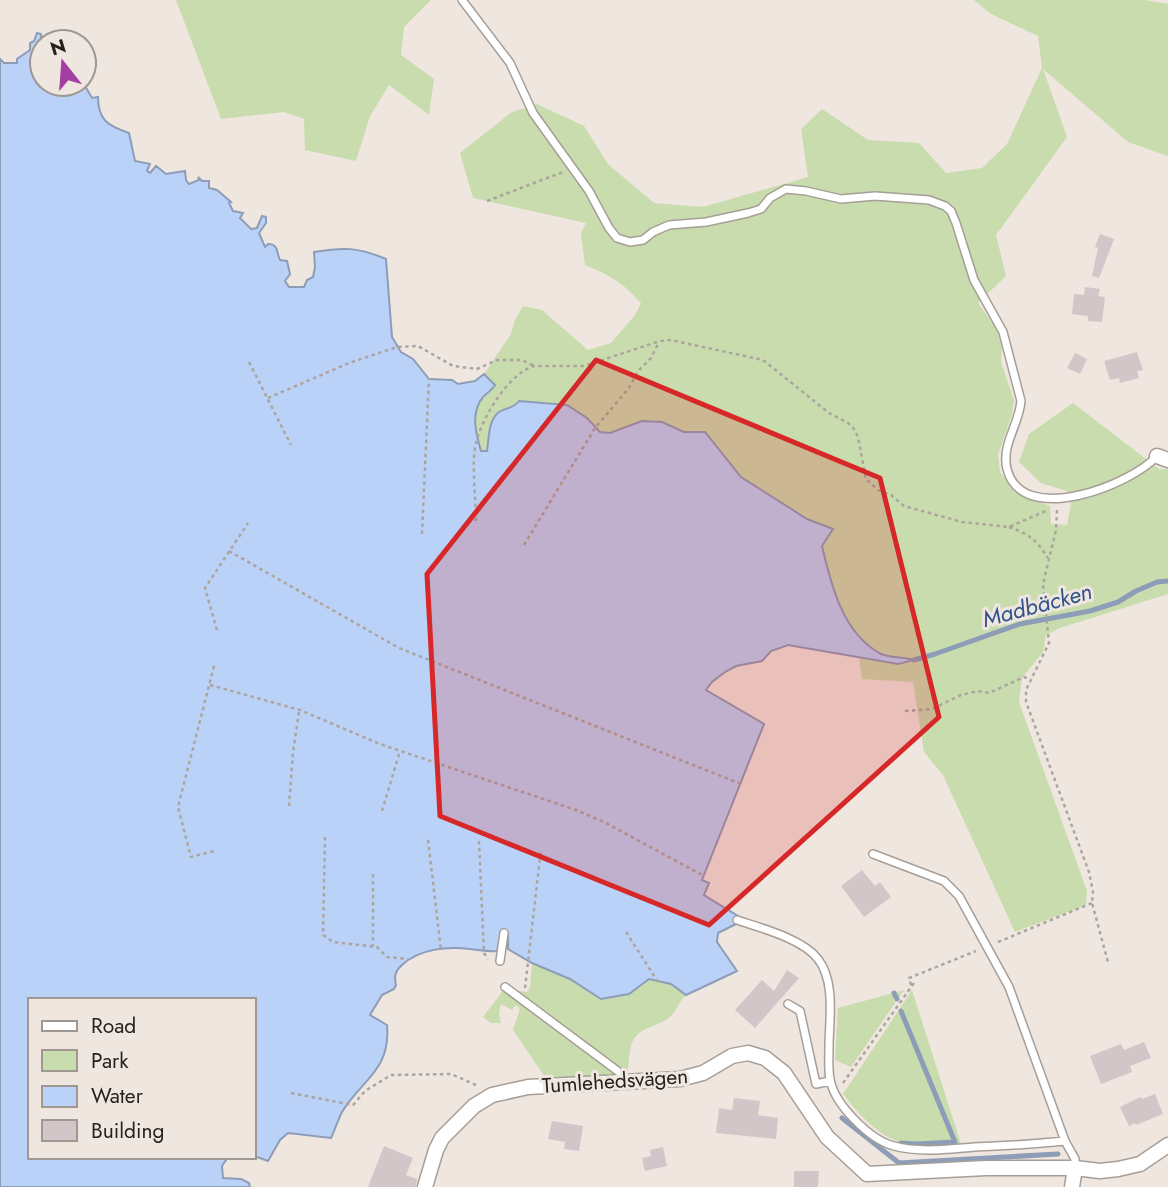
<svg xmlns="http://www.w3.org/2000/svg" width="1168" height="1187" font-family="Jost,sans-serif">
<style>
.green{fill:#c9dcad}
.water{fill:#bbd2f8;stroke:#8e9db7;stroke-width:2}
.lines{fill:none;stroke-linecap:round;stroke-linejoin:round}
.stream{stroke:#8e9db7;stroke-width:5}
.building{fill:#d2c6c9}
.lane-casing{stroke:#a69e97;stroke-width:10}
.street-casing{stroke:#a69e97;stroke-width:17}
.path{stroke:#aca59f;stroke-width:2.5;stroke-dasharray:3.5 3.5;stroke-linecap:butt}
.lane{stroke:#fff;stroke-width:7}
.street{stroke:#fff;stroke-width:14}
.marked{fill:#d62828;fill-opacity:0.2;stroke:#d62828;stroke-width:5;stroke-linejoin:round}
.labels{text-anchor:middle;stroke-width:6;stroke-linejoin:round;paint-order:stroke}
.street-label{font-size:21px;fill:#24211e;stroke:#efe6df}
.water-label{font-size:23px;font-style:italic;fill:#30528d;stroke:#efe6df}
</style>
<rect width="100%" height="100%" fill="#efe6df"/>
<path class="green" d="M176 0H431L404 27 401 55 434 79 429 115 389 85 370 116 356 161 305 150 304 119 284 112 221 119Z
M974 0H1144L1168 4V156L1128 142 1043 69 1067 137 996 235 1006 276 978 303 997 330 1002 348 1001 362 1014 400 1012 414 998 455 1000 472 1014 492 1050 506 1051 524 1067 525 1071 504 1067 491 1041 483 1019 462 1029 434 1073 403 1159 469H1168V594L1060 628 1046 635 1043 652 1022 678 1019 702 1087 891 1086 905 1015 932 943 775 924 752 913 682 862 679 859 658 898 664 912 660C903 657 894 658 885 655 846 644 829 580 822 546L833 529 807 519 741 477 705 432H684L662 422 642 421 610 433 600 432 587 418 577 412 549 402 533 403 519 401 491 424 487 451H481C475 431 470 406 490 392V378L484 374 511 334 514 322 523 306 542 310 588 350 611 343 635 315 641 303C623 283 610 275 585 265L581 233 586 223 473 198 460 153 512 112 537 104 584 126 608 164 654 203 703 207 808 177 801 129 822 109 868 140 919 143 946 173 982 168 1007 144 1042 68 1038 36 991 14Z
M532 963 570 979 601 999 649 979 671 984 686 995C678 1002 677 1011 670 1017 660 1025 644 1027 636 1036 627 1047 631 1061 627 1073L547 1080 513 1030 520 1009 516 1005 512 1010 501 1004 499 1013 501 1023H491L483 1017 508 984 518 991 527 992 530 987Z
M904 990 851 1067 835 1060 838 1008Z
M912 990 961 1144C901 1152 880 1141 843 1094Z"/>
<path class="water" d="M37 33 41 34 42 47 38 63 42 68V84L85 86 92 98 98 97C98 120 108 126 129 133L135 161 150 164 147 171 150 173 156 166 166 174 185 171 186 180 189 184 199 180 198 177 202 181H209V188L217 190 231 202 229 203 233 211 243 213 240 218 251 229 257 228 262 216 266 217V223L259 233 265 247 268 244C279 244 276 252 280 260L287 261 290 274 285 281 289 287H304L307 280 313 277 315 267 314 252C344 247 358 247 386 259L392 337 401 352 413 359 429 379 452 380 458 384 475 381 484 374 495 385C492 390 487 393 483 397 470 413 476 434 481 451H487C489 439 488 420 499 412 507 407 513 409 519 401L567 405 587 418 600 432 610 433 642 421 662 422 684 432H705L741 477 807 519 833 529 822 546C831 585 843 634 881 654 890 658 904 657 914 660L898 664 788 645 771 651 762 661 736 666 725 672 712 682 706 690 764 724 702 880 709 883 704 895 738 916 736 924 718 933 717 942 737 971 686 995 671 984 649 979 629 994 601 999 570 979 532 963 508 949V934L501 935 497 951C487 952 480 950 470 949 447 946 419 949 402 965 395 971 394 976 396 985L394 989 382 995 370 1015 387 1025C391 1071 361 1080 342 1112 338 1120 335 1129 331 1138L288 1133 280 1140 268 1161 254 1156V1000H30V1157H228L222 1166 223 1178 241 1179 249 1183 250 1187H0V59L4 63H17V59L30 50V43L34 41Z"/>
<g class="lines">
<path class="stream" d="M914 660 935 654 1020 624 1090 611 1118 602 1136 591 1157 582 1168 581
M894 993 897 999
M842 1118 899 1163 1058 1154
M901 1143 916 1144 955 1142 901 1011"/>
</g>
<path class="building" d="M1100 234 1114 239 1099 278 1092 276 1098 248 1095 247Z
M1085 287 1100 289 1098 296 1105 297 1102 322 1088 321V316L1072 314 1074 294 1084 295Z
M1137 352 1143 370 1137 371 1139 378 1120 383 1119 378 1110 380 1104 361Z
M1075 353 1087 359 1080 374 1067 368Z
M862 870 875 886 880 882 891 897 864 917 841 886Z
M787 970 799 978 755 1028 735 1010 762 980 774 991Z
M1144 1042 1151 1058 1130 1066 1132 1072 1101 1084 1090 1056 1121 1044 1124 1050Z
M1155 1094 1163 1114 1136 1125 1135 1123 1129 1126 1120 1107 1140 1097 1142 1099Z
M734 1098 760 1101 758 1115 778 1118 776 1139 716 1133 719 1108 732 1110Z
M552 1121 583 1126 579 1151 564 1149 565 1142 548 1139Z
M384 1146 413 1158 406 1175 417 1179 416 1187H368Z
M663 1147 667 1166 645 1171 642 1158 651 1156 650 1150Z
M794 1171H819L818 1187H794Z"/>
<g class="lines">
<defs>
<path id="lane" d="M462 0 510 63 533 113 589 191 609 228 617 238 630 242 643 240 653 232 669 225 706 222 748 213 761 209 770 198 786 189 806 191 841 199 875 196 929 200 945 206 951 211 956 223 974 280 1003 332 1021 401C1019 425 1001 445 1007 469 1022 528 1131 485 1157 456
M873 854 944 881 959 896 1009 987 1065 1141 1075 1159V1168
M737 920C761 928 803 939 818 959 836 982 829 1021 829 1047 829 1058 828 1069 830 1079 834 1104 870 1140 894 1146 920 1153 948 1149 974 1147 1004 1146 1034 1144 1065 1141
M500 961 504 933
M505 987 623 1075 625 1080
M788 1004 800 1011 816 1084 830 1081"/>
<path id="street" d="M1157 456 1168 460
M425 1187 436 1150 442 1138 474 1106 492 1095 528 1087 680 1079 703 1073 732 1056 748 1053 765 1058 784 1073 827 1137 867 1174 986 1168H1075L1100 1171 1118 1169 1140 1164 1168 1145
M1072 1187 1075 1168"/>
</defs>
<use href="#lane" class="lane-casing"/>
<use href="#street" class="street-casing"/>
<path class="path" d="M487 201 563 172
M249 362 291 445
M268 398 349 363 397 347 418 346 453 366 477 369 497 360H522L534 366
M1057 510 1056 530 1043 584 1049 643 1026 690V702L1089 872 1093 892 1092 903 1108 962
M476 521C476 500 471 462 476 443 482 418 508 374 534 366H584L660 341 671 340 763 360 829 413 848 423 854 429 858 437 866 479 878 490 891 495 904 506 962 522 1009 527 1048 510
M1009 527C1031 535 1036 540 1048 558
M422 534 429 379
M524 545 595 428 629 388 638 371 651 358 659 342
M229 551 399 648 741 784
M217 630 205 588 248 523
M214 666 178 807 191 857 214 851
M210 685 300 710 380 744 576 810 604 822 704 876
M905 711 932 709 961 695 978 691 989 693 1024 677 1031 680
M289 806 293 752 299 712
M382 811 400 751
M325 837 323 935 333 942 377 947 387 957 408 959
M428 840 441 950
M479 841 484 953 488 959
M373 874V946
M626 932 658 982
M998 942 1092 903
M911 985 909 978 976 951
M525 988 541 849
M843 1083 914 983
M291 1093 353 1105 365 1091 391 1075 451 1074 476 1085"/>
<use href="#lane" class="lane"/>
<use href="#street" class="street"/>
</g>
<path class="marked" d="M596 360 880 478 939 717 709 925 440 816 427 574Z"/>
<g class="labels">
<g class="street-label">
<text transform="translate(615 1081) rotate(-4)" y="7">Tumlehedsvägen</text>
</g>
<g class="water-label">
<text transform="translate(1037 605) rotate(-15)" y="8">Madbäcken</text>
</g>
</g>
<rect x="28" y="998" width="228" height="161" fill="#efe6df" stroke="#9e9792" stroke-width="2"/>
<rect x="42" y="1021" width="35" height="10" fill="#ffffff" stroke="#9e9792" stroke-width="2"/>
<text x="91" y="1033" font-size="21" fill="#24211e">Road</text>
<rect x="42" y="1050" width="35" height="21" fill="#c9dcad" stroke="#9e9792" stroke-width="2"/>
<text x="91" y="1068" font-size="21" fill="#24211e">Park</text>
<rect x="42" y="1086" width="35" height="21" fill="#bbd2f8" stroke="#9e9792" stroke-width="2"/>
<text x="91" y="1103" font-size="21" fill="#24211e">Water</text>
<rect x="42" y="1120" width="35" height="21" fill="#d2c6c9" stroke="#9e9792" stroke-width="2"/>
<text x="91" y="1138" font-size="21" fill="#24211e">Building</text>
<g transform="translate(63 63) rotate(343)"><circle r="33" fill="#efe6df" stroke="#9e9792" stroke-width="2"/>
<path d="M0-5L12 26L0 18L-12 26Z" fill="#a33ea2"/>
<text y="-10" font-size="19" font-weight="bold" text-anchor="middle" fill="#24211e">N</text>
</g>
</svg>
